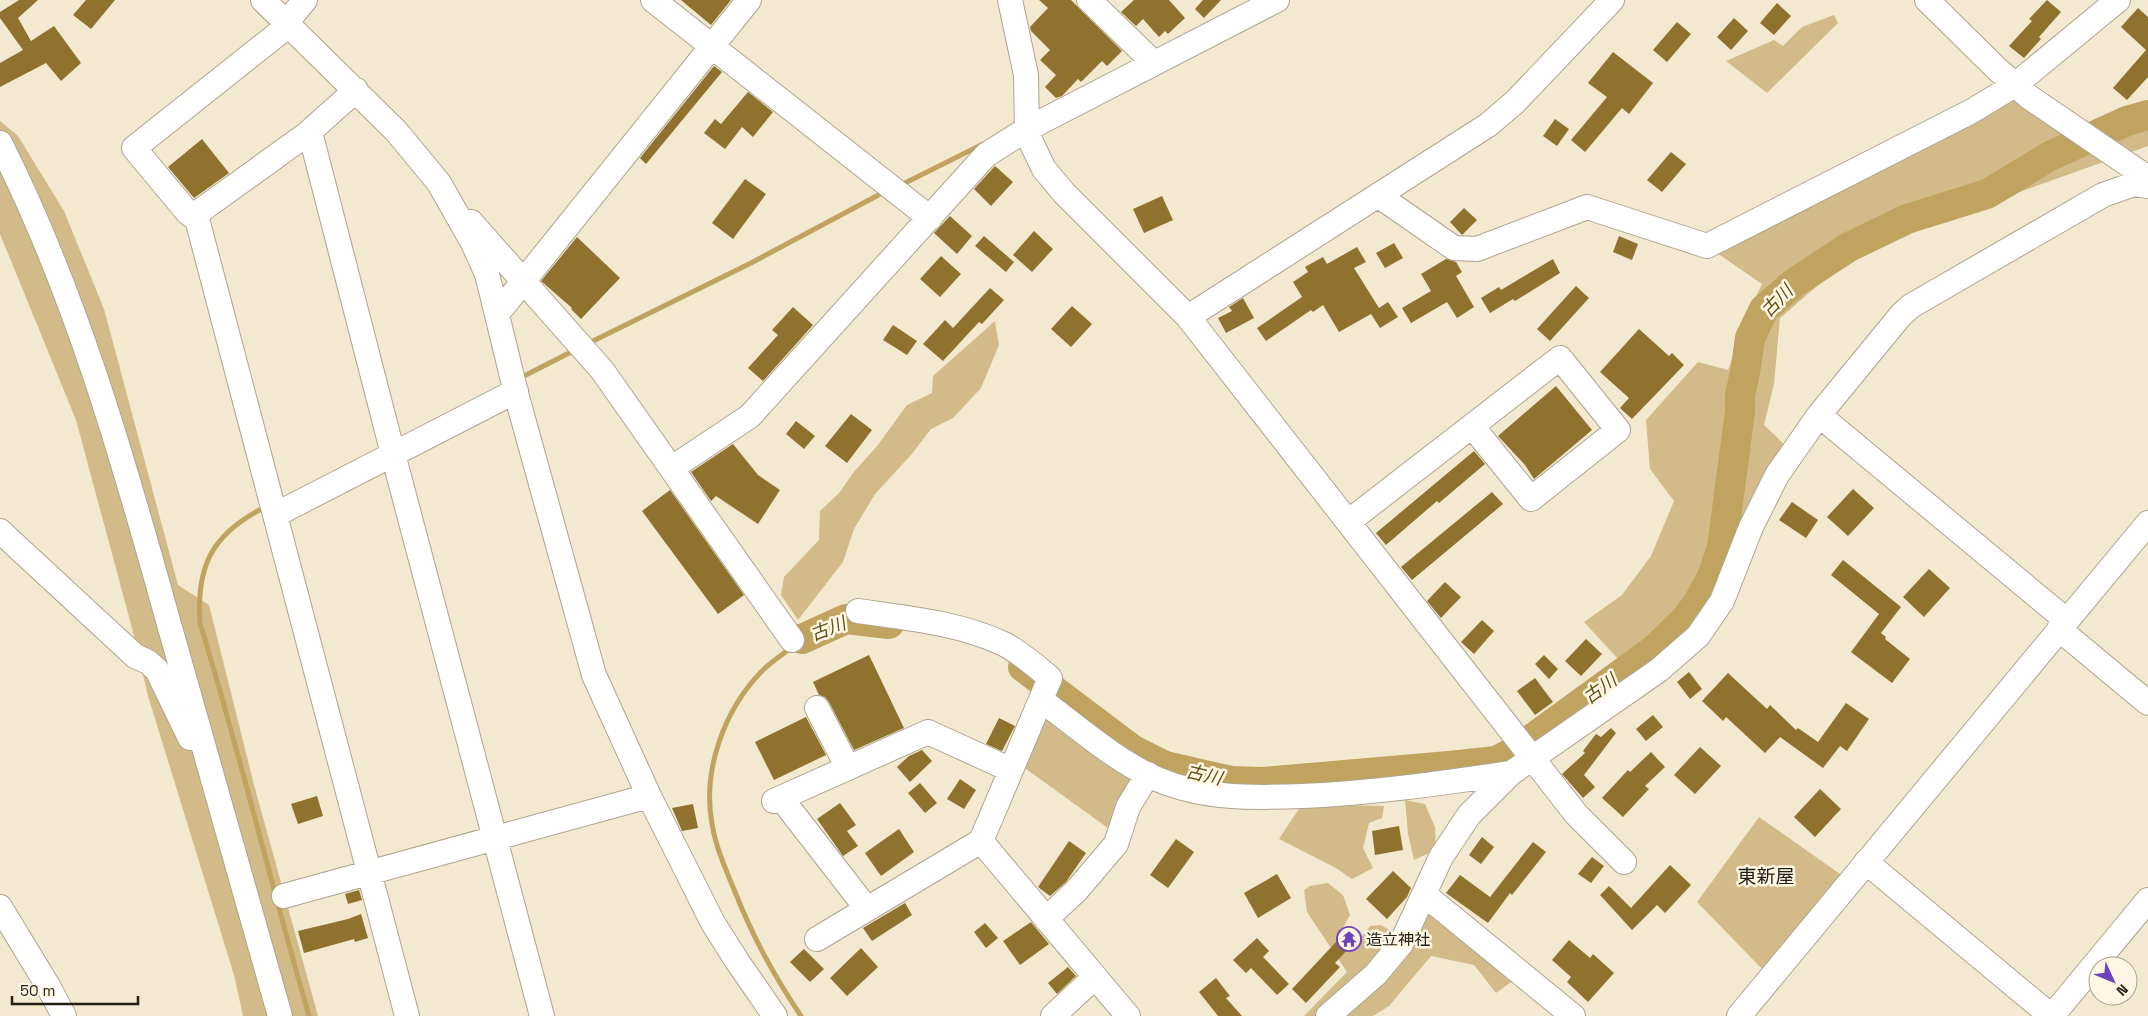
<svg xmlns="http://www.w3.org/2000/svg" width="2148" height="1016" font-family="'Space Grotesk','Noto Sans JP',sans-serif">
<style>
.green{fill:#d2bb89}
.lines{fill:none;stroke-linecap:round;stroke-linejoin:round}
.stream{stroke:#c1a360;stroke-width:5}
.river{stroke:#c1a360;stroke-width:30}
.building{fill:#8e722d}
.minor-casing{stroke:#aea48e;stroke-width:26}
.minor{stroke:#fff;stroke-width:24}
.labels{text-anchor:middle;stroke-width:5;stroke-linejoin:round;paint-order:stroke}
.poi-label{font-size:16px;fill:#231f16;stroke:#fff6e3;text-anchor:start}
.water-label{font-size:18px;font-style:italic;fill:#624c18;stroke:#fff6e3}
.quarter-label{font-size:19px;fill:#231f16;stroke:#fff6e3}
</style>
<rect width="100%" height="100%" fill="#f3e9d1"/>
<path class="green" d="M1834 15 1838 23 1767 93 1726 61 1774 40 1783 46 1802 27Z
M2015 85 2078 131 2148 101V146L1910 231 1837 269 1780 318 1774 384 1764 425 1788 448 1693 640 1532 759 1514 735 1620 661 1584 622 1622 595 1651 556 1674 501 1650 469 1646 420 1698 362 1728 370 1750 309 1762 284 1707 246Z
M0 121 18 136 64 211 104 309 178 585 209 605 254 785 318 1016H243L234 975 148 696 132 628 76 420 0 234V146L14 174 0 131Z
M995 321 999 345 981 388 953 418 931 429 911 455 875 494 854 529 843 562 798 620 781 595 784 577 819 540 820 511 839 493 854 472 877 446 907 405 932 393 933 376Z
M1048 705 1148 774 1119 836 1015 761Z
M1405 800 1425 804 1435 827 1436 850 1414 860 1408 834Z
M1302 804 1384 806 1382 818 1369 823 1363 848 1373 868 1352 879 1336 868 1279 839Z
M1759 817 1850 881 1766 973 1697 902Z
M1328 883 1343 895 1350 915 1336 940 1349 952 1370 926 1381 925 1396 934 1430 899 1522 974 1496 993 1474 965 1431 956 1389 1006 1373 1016H1304L1347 972 1307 912 1304 890 1310 886Z"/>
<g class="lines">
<path class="stream" d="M899 186 983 144
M587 344 751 263 886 191
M520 378 575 350
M267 506C213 533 196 564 200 623 240 753 271 885 309 1016
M792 647C783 654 773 661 765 668 725 707 702 769 712 824 716 848 726 870 735 892 754 939 773 974 801 1016"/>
<path class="river" d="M802 639 846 619 889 624
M1023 667 1133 750 1165 766 1231 781 1263 782 1449 766 1496 761 1515 751 1654 650 1684 621 1697 604 1712 577 1722 547 1740 412V395L1745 373 1750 338 1764 309 1794 283 1849 247 1907 219 1987 194 2050 156 2127 121 2148 115"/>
</g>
<path class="building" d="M19 0H38L18 18 31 41 54 26 81 63 61 81 46 63 0 87V63L23 50 0 18V12Z
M86 0H115L91 29 73 15Z
M681 0H731L711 25Z
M1039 0H1071L1122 51 1107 66 1102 61 1081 82 1078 79 1062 96 1056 98 1045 87 1056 75 1040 60 1050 50 1031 31 1030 27 1048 8Z
M1134 0H1169L1185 18 1168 34 1165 31 1159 37 1143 19 1136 26 1121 12Z
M1203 0H1221L1204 18 1195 9Z
M2047 0 2061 12 2039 37 2041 39 2024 58 2009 46 2032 21 2029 19Z
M1777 3 1791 16 1774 35 1760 23Z
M2138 8 2148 17V77L2127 100 2113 88 2146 50 2121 27Z
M1734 18 1748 31 1731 50 1717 37Z
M1677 22 1691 34 1667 62 1653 50Z
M1613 52 1653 83 1629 114 1622 108 1585 152 1571 140 1607 97 1588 83Z
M714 66 722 72 646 164 640 158Z
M748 92 773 112 753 137 742 127 725 149 704 133 715 119 721 124Z
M1555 119 1569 129 1557 146 1543 136Z
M202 139 229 173 194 198 168 167Z
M1671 152 1686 164 1662 192 1647 180Z
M995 166 1013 182 991 206 974 189Z
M745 179 766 194 733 239 712 223Z
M1162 196 1173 220 1144 233 1133 209Z
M1464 208 1477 220 1462 235 1450 222Z
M950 216 972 236 957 254 934 233Z
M1034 231 1053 249 1032 272 1013 255Z
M984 236 1014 262 1006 272 975 246Z
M1619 236 1638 244 1632 260 1613 252Z
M577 237 620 278 581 319 571 309 572 308 541 281Z
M1394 243 1403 258 1385 268 1376 253Z
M1357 247 1366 262 1354 268 1379 308 1388 302 1398 317 1380 328 1371 314 1339 332 1323 305 1313 312 1311 310 1266 341 1257 328 1302 297 1293 282 1308 272 1305 267 1323 257 1327 264Z
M941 256 961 274 940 297 920 279Z
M1446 259 1456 262 1462 272 1456 276 1474 307 1457 318 1447 302 1411 323 1402 308 1431 291 1421 274Z
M1553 259 1560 273 1515 301 1513 299 1490 313 1481 298 1499 287 1501 290Z
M1576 286 1589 298 1550 341 1537 329Z
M990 288 1004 300 982 324 979 322 943 361 923 344 945 320 953 328Z
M1243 298 1254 318 1226 333 1218 318 1232 311 1229 307Z
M1072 306 1092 324 1071 347 1051 329Z
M793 307 813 325 763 381 748 368 778 335 772 330Z
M893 325 917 341 907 355 883 340Z
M1639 329 1669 356 1672 353 1684 365 1632 419 1620 408 1629 398 1600 372Z
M1556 386 1592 430 1534 479 1525 465 1498 436Z
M851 414 872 430 847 463 825 446Z
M796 421 815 436 804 449 786 434Z
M733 444 758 475 780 490 758 524 716 496 711 501 691 472Z
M1474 451 1485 464 1439 503 1437 501 1386 545 1376 533Z
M1853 489 1874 508 1848 536 1827 517Z
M670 490 744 595 718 614 642 511Z
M1492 492 1503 504 1412 580 1401 567Z
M1792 502 1818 520 1806 538 1779 520Z
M1843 560 1901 607 1881 633 1886 637 1885 639 1910 659 1892 683 1851 652 1879 614 1831 575Z
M1929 569 1950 588 1924 617 1903 597Z
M1445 582 1461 597 1441 618 1427 601Z
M1482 620 1494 631 1474 654 1461 642Z
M1586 639 1602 654 1581 676 1565 661Z
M869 655 904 728 854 750 829 702 825 697 819 695 813 682Z
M1544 655 1558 669 1549 679 1535 664Z
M1689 672 1702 689 1690 699 1677 682Z
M1728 673 1767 709 1770 705 1796 730 1798 728 1818 742 1846 703 1869 719 1847 751 1840 746 1823 768 1780 737 1765 753 1726 717 1723 721 1702 701Z
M1535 678 1553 702 1535 715 1517 691Z
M1653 715 1663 727 1646 741 1636 729Z
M806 717 826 755 774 780 755 742Z
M999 718 1015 726 1002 751 986 744Z
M1611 728 1616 733 1584 775 1595 787 1583 798 1562 774 1585 753 1583 751 1596 734 1601 737Z
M1700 747 1721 766 1695 794 1674 775Z
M922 750 932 761 910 782 897 767 909 756Z
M1651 752 1665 767 1645 786 1649 789 1623 817 1602 798 1628 770 1630 772Z
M960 779 976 790 964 809 947 799Z
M920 783 937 803 925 813 908 793Z
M1820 789 1841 809 1815 837 1794 817Z
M317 796 323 816 298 824 291 804Z
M840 803 856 825 847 831 858 846 843 856 817 819Z
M693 804 698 828 682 831 672 808Z
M1399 826 1403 850 1375 855 1372 831Z
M899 829 914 852 881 876 865 853Z
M1482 837 1494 847 1481 864 1469 855Z
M1176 839 1194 852 1168 888 1150 875Z
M1069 841 1086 853 1066 882 1050 896 1038 887Z
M1533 842 1546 852 1512 895 1510 893 1488 923 1446 893 1460 875 1490 897Z
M1592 857 1604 866 1591 883 1578 874Z
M1670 865 1691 885 1665 913 1657 905 1632 930 1600 895 1609 886 1631 908Z
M1393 871 1411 888 1407 897 1387 919 1366 899Z
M1277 874 1291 898 1258 918 1244 893Z
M359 890 362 900 348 904 345 894Z
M905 903 912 915 872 941 863 928Z
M361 914 368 938 355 942 354 939 304 953 298 931 348 919Z
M1031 922 1049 944 1020 965 1003 941Z
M985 923 998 938 986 948 974 932Z
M1350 927 1360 936 1335 963 1340 967 1306 1003 1292 989Z
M1257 938 1269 951 1263 957 1289 984 1277 995 1251 968 1246 973 1233 960Z
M1569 940 1590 958 1593 954 1614 973 1588 1002 1567 982 1571 977 1552 960Z
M861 948 878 967 847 996 830 978Z
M804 949 824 969 810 982 790 962Z
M1068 967 1076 976 1057 994 1048 983Z
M1216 978 1230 996 1226 998 1242 1016H1218L1199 992Z"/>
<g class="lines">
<defs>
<path id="minor" d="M263 0 396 131 439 183 473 243 487 274 517 397 594 675 649 796 713 923 737 961 775 1016
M653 0 930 218
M1010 0 1026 75 1027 134 1044 169 1064 193 1188 317 1576 814 1624 862
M1089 0 1154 63
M1927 0 1997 69 2029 97 2148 178
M287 22 305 0
M310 132 393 454 542 1016
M0 143C76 294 122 455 167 617 205 750 242 883 280 1016
M1379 196 1454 248 1477 249 1587 207 1707 246 1972 111 2015 85 2118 0
M197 219 188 213 134 148 289 25
M471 222 602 370 792 640
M497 314 749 0
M1188 317 1488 125 1515 102 1612 0
M1819 415 2066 620
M672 468 750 416 986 155 1027 129 1277 0
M275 515 197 219 200 211 307 134 356 90
M1348 522 1539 374 1560 358 1618 430 1531 499 1472 426
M0 531 135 656 148 662 157 670 190 738
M2059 629 2148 703
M1041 700C1078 727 1114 760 1157 779 1203 799 1254 798 1303 796 1373 793 1442 783 1511 773
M817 708 848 768
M781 798 867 909
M774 801 928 732 1011 770
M981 841 1128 1016
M1866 862 2051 1016
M1425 895 1573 1016
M284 896 649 796
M0 907 48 986 64 1016
M1046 919 1076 891 1116 844 1128 807 1148 774
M817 939 981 841 1050 678C1036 666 1021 653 1004 644 959 623 907 618 858 611
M407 1016 275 515 516 391
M1053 1016 1095 977
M1328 1016 1376 974 1401 944 1441 857 1469 815 1511 773 1659 670 1698 636 1722 601 1751 527 1777 475 1819 415 1901 315 1911 306 2103 195 2134 184 2148 186
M1739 1016 2148 523
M2052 1016 2148 900"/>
</defs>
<use href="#minor" class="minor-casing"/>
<use href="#minor" class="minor"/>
</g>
<defs>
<symbol id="temple-ring" viewBox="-11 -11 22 22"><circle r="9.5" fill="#fff6e3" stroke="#6f42ba" stroke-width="1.5"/><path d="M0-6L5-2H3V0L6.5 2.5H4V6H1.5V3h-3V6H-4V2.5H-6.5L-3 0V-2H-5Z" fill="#6f42ba"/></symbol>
</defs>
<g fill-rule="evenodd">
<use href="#temple-ring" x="1335" y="925" width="28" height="28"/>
</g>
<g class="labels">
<g class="poi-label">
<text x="1366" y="945">造立神社</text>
</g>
<g class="water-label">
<text transform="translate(1777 301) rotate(-46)" y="6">古川</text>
<text transform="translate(828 629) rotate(-21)" y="6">古川</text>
<text transform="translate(1600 689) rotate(-36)" y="6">古川</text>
<text transform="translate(1204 775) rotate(13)" y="6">古川</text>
</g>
<g class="quarter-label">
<text x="1766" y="883">東新屋</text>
</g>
</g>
<g transform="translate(2113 981) rotate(134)"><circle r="24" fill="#fff6e3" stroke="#a7a091"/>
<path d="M0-4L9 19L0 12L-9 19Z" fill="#6f42ba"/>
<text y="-8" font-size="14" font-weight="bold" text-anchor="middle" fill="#231f16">N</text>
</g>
<path d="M12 996v8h126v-8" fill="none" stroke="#231f16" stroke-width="2.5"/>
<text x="20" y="996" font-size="15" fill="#231f16" stroke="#fff6e3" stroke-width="4" paint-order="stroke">50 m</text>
</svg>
